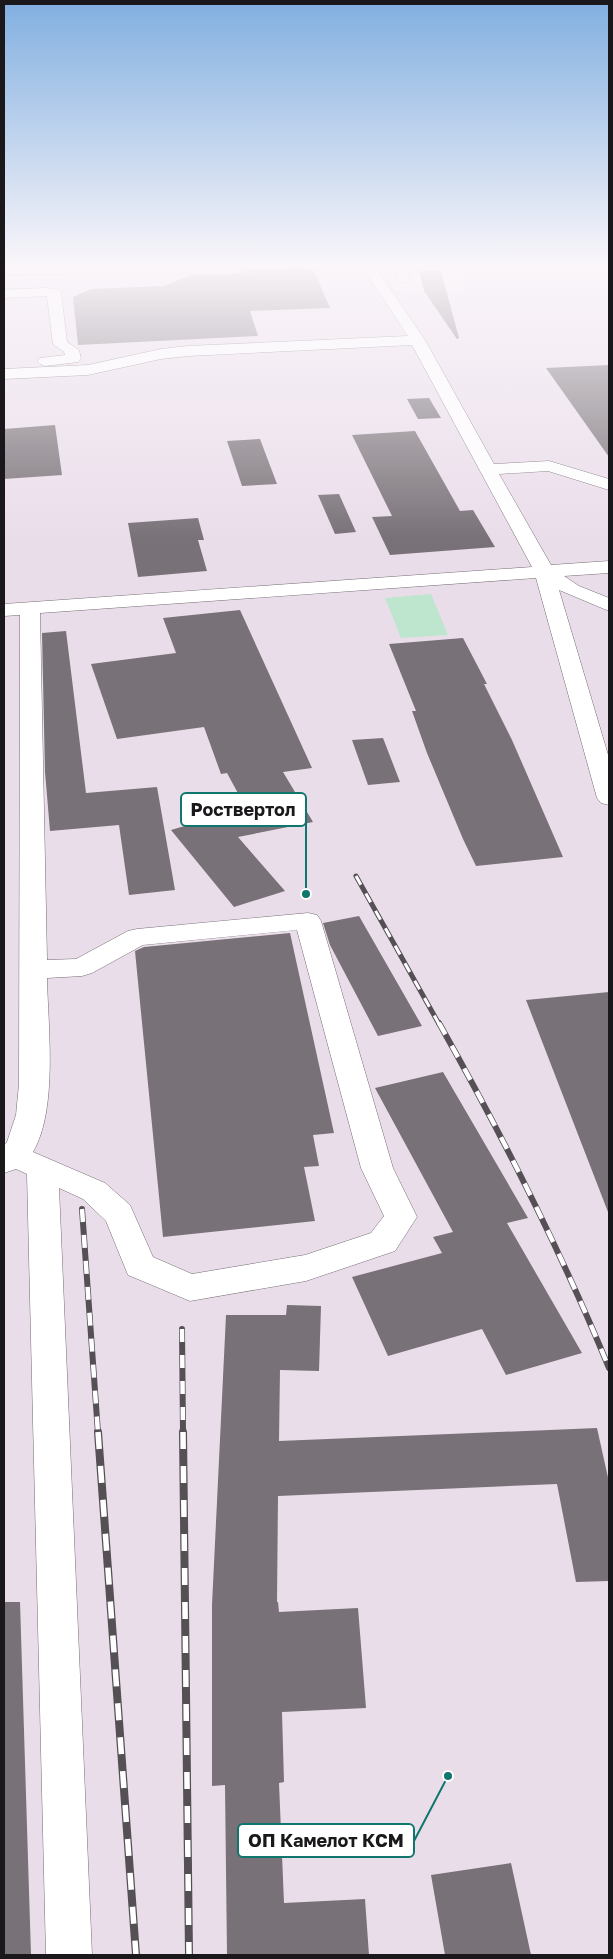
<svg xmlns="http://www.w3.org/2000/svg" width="613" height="1959" font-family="'Golos Text',sans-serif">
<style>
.built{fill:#eaddea}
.green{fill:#bee5cd}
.building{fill:#787177}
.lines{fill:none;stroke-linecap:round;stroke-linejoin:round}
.minor-casing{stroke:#746d73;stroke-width:1}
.minor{fill:#fff;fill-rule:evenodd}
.rail-far2-casing{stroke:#545054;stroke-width:5}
.rail-far1-casing{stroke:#545054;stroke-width:6}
.rail-casing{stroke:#545054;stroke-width:8}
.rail-far2{stroke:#fff;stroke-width:3;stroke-dasharray:10;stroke-linecap:butt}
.rail-far1{stroke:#fff;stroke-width:4.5;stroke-dasharray:13;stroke-linecap:butt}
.rail{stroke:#fff;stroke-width:5.5;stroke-dasharray:17;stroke-linecap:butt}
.leader{fill:none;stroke:#0f766e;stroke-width:2}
.callout-dot{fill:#0f766e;stroke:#fff;stroke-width:2}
.callout{fill:#fff;stroke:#0f766e;stroke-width:2}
.callout-label{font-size:18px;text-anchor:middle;font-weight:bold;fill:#1a181a}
</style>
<rect width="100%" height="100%" fill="#f3ebf3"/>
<path class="built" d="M341 264 380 266 395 290 404 292H466L461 264H609V1955H4V266Z"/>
<path class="green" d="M431 594 448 635 401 638 385 598Z"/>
<path class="building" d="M302 268 314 271 330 308 250 311 258 336 78 345 73 297 91 289 164 286 192 275H221L246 272 245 270Z
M419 271H441L459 338 457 339 424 291Z
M609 365V457L546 368Z
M429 398 441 418 418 419 407 399Z
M55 425 62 475 4 479V429Z
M415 431 460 511 473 510 495 547 390 555 372 517 392 516 352 435Z
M260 439 277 484 242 486 227 441Z
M339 494 356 532 335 534 318 495Z
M198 518 204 540H198L207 571 138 577 128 523Z
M240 610 312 768 283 772 313 822 238 837 285 891 234 907 171 830 246 808 227 773 221 774 204 727 117 739 91 664 176 653 163 618Z
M66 631 86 793 157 787 175 890 129 895 119 825 50 831 45 772 42 633Z
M463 638 487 684H484L512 740 563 857 476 866 463 839 427 753 412 711H416L389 644Z
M383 738 400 782 368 785 352 740Z
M359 916 422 1026 378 1036 330 945 323 923Z
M290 933 334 1133 313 1135 319 1166 304 1167 315 1221 163 1237 135 951 144 947Z
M609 992V1211L608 1212 526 1000Z
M443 1072 528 1218 507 1223 582 1353 506 1375 482 1329 388 1356 352 1277 442 1253 433 1237 453 1232 375 1088Z
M287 1305 321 1306 319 1371 280 1370 279 1441 597 1428 609 1482V1581L576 1582 557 1484 278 1496 277 1602H278L279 1612 358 1608 366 1708 282 1712 284 1782 279 1783 284 1903 365 1899 369 1955H227L225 1785 212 1786V1605L226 1315H286Z
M4 1602H20L31 1955H4Z
M511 1863 531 1955H445L431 1875Z"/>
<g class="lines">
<defs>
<path id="minor" d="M242 264 241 267 221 273 4 274V268L6 267Z
M360 264H373L425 340 494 464 549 461 609 479V490L548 471 499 474 551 565 609 561V573L564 576 579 586 609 598V611L559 590 609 758V805L601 803 597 798 536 578 40 613 47 960 76 959 128 931 137 929 308 913 317 915 321 921 393 1168 417 1217 395 1251 306 1281 190 1301 128 1275 106 1221 83 1199 59 1188 92 1955H46L27 1174 16 1169 4 1173V1145L7 1142 16 1115 19 1084 20 615 4 616V604L532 567 412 345 188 356 161 359 88 375 4 379V369L88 365 161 349 188 346 408 336ZM297 930 361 1168 384 1216 371 1233 305 1255 192 1274 153 1257 130 1205 105 1183 33 1152C58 1109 48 1027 47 978L82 976 92 973 143 945Z
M398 264H412L408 281 403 282 396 278Z
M46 288 59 290 61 293 67 342 79 350 81 359 78 362 45 366 40 364 37 361 40 358 65 355 64 352 53 344 47 296 4 298V290Z"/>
</defs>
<use href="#minor" class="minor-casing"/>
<use href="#minor" class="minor"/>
<defs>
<path id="rail-far2" d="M356 876 439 1024"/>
<path id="rail-far1" d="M439 1023C502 1135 560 1249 609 1368
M82 1209 98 1433
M182 1329 183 1433"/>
<path id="rail" d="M98 1432 136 1955
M183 1432 189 1955"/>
</defs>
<use href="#rail-far2" class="rail-far2-casing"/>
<use href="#rail-far1" class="rail-far1-casing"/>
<use href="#rail" class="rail-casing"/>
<use href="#rail-far2" class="rail-far2"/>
<use href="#rail-far1" class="rail-far1"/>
<use href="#rail" class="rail"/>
</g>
<linearGradient id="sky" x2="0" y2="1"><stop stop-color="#81afe0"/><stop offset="0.49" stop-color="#faf6fa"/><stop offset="1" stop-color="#faf6fa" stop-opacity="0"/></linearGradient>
<rect width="613" height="539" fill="url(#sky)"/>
<path class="leader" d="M306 894L306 810M448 1776L414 1841"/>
<g class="callout-dot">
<circle cx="306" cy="894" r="5"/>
<circle cx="448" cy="1776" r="5"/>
</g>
<g class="callout">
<rect x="181" y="793" width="125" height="33" rx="5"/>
<rect x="238" y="1824" width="176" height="33" rx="5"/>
</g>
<g class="callout-label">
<text x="243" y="816">Роствертол</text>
<text x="326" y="1847">ОП Камелот КСМ</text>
</g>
<rect width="613" height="1959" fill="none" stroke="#1a181a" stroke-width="10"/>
</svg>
